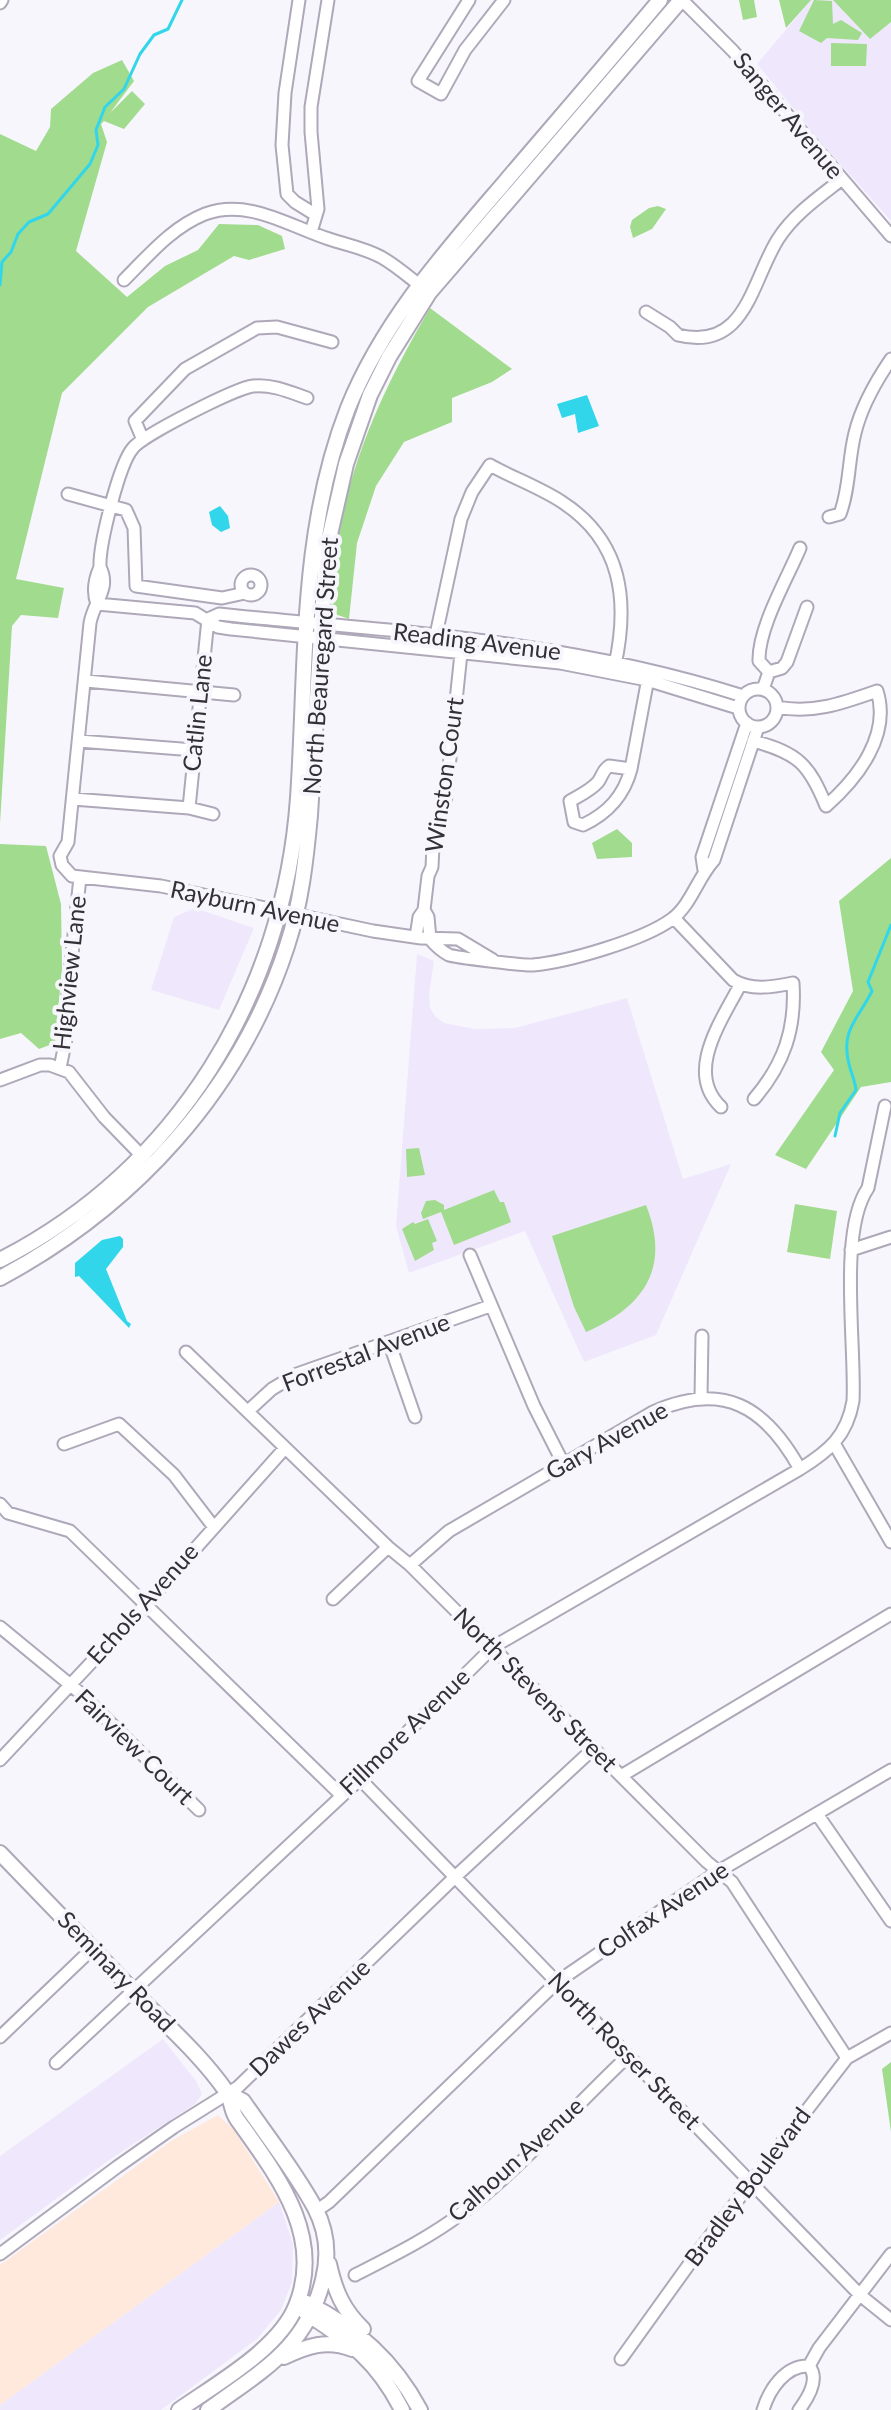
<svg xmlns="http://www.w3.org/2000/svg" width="891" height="2410" font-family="Lato,sans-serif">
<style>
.built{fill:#efe8fc}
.industrial{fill:#ffe8dc}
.green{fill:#a1db8d}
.water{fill:#31d6ea}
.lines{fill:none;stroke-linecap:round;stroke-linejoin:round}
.stream{stroke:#31d6ea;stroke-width:3}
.minor-casing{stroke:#aea8b9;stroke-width:15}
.major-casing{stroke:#aea8b9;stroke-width:18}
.minor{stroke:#fff;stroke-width:11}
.major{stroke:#fff;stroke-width:14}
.labels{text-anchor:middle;stroke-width:8;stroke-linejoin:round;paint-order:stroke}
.street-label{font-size:24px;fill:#333137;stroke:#f8f6fd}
</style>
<rect width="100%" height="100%" fill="#f8f6fd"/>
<path class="built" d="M811 0H891V221L820 141 757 64Z
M195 908 254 928 219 1010 151 990 174 917Z
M417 954 434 961 429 996 430 1008 436 1017 444 1023 475 1029 515 1028 627 998 683 1179 731 1164 656 1335 584 1362 525 1231 409 1273 396 1226Z
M163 2039 196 2081 202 2094 195 2104 112 2158 0 2240V2156Z
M279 2202 293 2244 292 2282 281 2310 257 2339 161 2410H0V2405Z"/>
<path class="industrial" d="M218 2115 234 2130 279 2202 0 2405V2265L171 2141Z"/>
<path class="green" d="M739 0H754L757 17 743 20Z
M779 0H811L786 28Z
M814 0 832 1 833 24 841 20 862 33 858 40 827 38 821 43 799 31Z
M833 0H891V22L870 39Z
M831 43 867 44 866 66H831Z
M122 60 134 81 110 113 132 91 145 104 124 129 104 121 101 124 107 142 76 251 127 297 165 266 198 250 219 224 258 225 282 236 285 249 249 260 234 256 148 307 62 393 16 579 64 588 58 618 21 615 12 626 0 824V134L36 151 50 127 51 109 93 73Z
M658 206 666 209 652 229 633 238 630 227 632 220 649 208Z
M430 308 512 369 492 382 452 398V422L404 442 376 486 357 543 349 619 332 613C333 593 334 572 336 552 348 463 385 385 430 308Z
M617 829 632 843V857L597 859 592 843Z
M0 844 46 846 61 904 62 968 55 1043 39 1049 21 1033 0 1039Z
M891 858V1082L861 1087 806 1169 775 1155 834 1070 821 1052 853 991 839 901Z
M419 1148 425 1175 407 1177 406 1149Z
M494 1190 500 1202H504L511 1222 454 1245 441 1212 423 1219 421 1213 426 1201 435 1200 444 1205V1210Z
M795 1204 837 1211 830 1259 787 1252Z
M646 1205C671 1268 644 1307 586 1332L574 1307 552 1236Z
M428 1219 437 1241 432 1243 434 1250 415 1261 402 1229 413 1222 415 1224Z
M891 2062V2132L882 2069Z"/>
<path class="water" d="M587 395 599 426 578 433 575 414 562 418 557 404Z
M220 506 228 516 230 528 221 532 212 525 209 512Z
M120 1236 123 1239V1247L106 1269 127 1321 131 1324 129 1328 79 1276 75 1277V1263L102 1240Z"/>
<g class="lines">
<path class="stream" d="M0 285 2 262 11 252 18 234 29 222 48 214 90 164 98 145 96 130 105 107 124 89 140 54 154 35 168 29 182 0
M835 1136 840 1113 856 1090C855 1080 851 1073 849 1064 840 1030 859 1018 872 991L868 982 891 925"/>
<defs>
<path id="minor" d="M299 0 285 93 282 145 287 194 295 202 316 215
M469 0 418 81 441 94 465 50 504 0
M682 0 733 51 891 236
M0 3 2 0
M311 232 318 209 311 132V107L328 0
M124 280C148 256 172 227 205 214 248 198 289 226 329 239 347 245 364 248 381 257 397 266 411 279 426 290
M646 312 670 327 678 335C746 352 751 282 778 239 794 214 819 197 842 179
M143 440 135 421 185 369 257 328 277 327 332 342
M68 494 126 510 134 528 136 586 222 598 245 593
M829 517 840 514C850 488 848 460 855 433 861 408 876 381 891 359
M100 567C111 589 94 601 90 623L68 842 60 856 62 865 72 876 161 886 373 931 421 938 458 939 493 960
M241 585a10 10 0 1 1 20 0a10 10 0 1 1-20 0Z
M97 604 195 613 218 627 231 629 560 663 647 680 738 708
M97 604C92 591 95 578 100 567 99 545 119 464 133 448 143 435 236 388 253 386 272 384 290 392 307 398
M208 619 219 614 247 617C414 632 582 644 743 696
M434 644 461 519 472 492 490 465C513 478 539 487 562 502 622 541 629 600 615 665
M769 672 759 661C758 628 787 579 800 548
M86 681 234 695
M763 689 769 672 782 668 787 662 807 607
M739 708a19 19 0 1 1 38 0a19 19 0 1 1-38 0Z
M79 741 194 750
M753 741C798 753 809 764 826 806 858 778 891 735 877 691 843 703 813 714 777 707
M609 766 631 769C624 796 608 813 583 825L574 822 570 801C580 795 590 791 598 782 603 775 602 771 609 766Z
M631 769 649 673
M73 799 189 808 213 814
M189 808 208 619
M704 870 702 857 747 723
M424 910 428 917 430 939
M674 918 733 980C751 991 773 987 793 983 796 1029 784 1064 754 1099
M416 937 419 917 424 910 428 876 432 867 433 846 445 805 462 644
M430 939C435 945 441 951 449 955 454 957 525 966 533 965 567 962 644 940 672 919 691 905 698 877 714 860L758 727
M60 1068 68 1029V993L80 877
M0 1080 40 1065H50L69 1072 104 1117 141 1155
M721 1107C684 1072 722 1020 740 985
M851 1250 891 1237
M470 1255 534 1406 564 1465
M389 1342 415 1417
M186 1352 388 1547 410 1565 707 1862 732 1882 847 2058
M701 1397 702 1336
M248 1411 272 1389 297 1374 490 1306
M64 1444 119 1424 174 1475 213 1526
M835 1445 891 1542
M0 1504 8 1513 70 1531 340 1794
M410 1565 449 1531 653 1412C723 1381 765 1406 800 1469
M333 1599 388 1547
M0 1627 79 1692 199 1810
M0 1760 145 1605 285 1448
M621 1776 891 1614
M360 1779 860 2295 891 2320
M817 1814 891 1921
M0 2037 93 1948
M56 2063 360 1779 493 1647 800 1469C829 1451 847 1436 853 1401 856 1347 838 1231 868 1188L885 1106
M316 2211 329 2202 557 1982 719 1871 891 1770
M0 2254 117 2167 174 2127 238 2087 455 1877 593 1749
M355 2275C392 2256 429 2238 462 2213 522 2167 572 2109 627 2057
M621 2359 700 2249 847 2058 891 2033
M809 2366 819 2348 891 2254
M763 2410C769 2390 785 2365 809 2366
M799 2410C808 2398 820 2379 809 2366"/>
<path id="major" d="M0 1260C177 1169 284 995 298 798 307 666 299 533 348 408 383 321 445 252 505 182 557 121 609 61 660 0
M0 1278C133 1207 240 1091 287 946 301 904 306 859 310 815L326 552 346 464 370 395 389 357 429 293 681 0
M0 1853C48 1902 96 1952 144 2002 172 2030 203 2058 226 2091 232 2100 231 2111 237 2119 276 2174 325 2235 296 2306 279 2349 216 2384 179 2410
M329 2264C335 2291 343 2310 363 2329
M307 2303C357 2328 394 2361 420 2410
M306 2313C351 2342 378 2362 402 2410
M284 2357C307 2346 327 2339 352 2349
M208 2410C261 2371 306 2349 323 2280 329 2256 327 2231 315 2208 295 2171 267 2136 243 2101L229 2094"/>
</defs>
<use href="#minor" class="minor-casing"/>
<use href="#major" class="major-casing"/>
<use href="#minor" class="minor"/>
<use href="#major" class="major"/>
</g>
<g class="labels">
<g class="street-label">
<text transform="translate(788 116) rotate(50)" y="8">Sanger Avenue</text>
<text transform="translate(477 642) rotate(7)" y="8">Reading Avenue</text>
<text transform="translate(321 666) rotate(-86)" y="8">North Beauregard Street</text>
<text transform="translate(198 713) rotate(-84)" y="8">Catlin Lane</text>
<text transform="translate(445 775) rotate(-82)" y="8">Winston Court</text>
<text transform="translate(255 907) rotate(12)" y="8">Rayburn Avenue</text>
<text transform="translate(70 973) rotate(-84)" y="8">Highview Lane</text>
<text transform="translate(366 1353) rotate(-21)" y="8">Forrestal Avenue</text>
<text transform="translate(607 1441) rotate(-29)" y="8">Gary Avenue</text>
<text transform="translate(143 1604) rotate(-48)" y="8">Echols Avenue</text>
<text transform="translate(535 1690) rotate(45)" y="8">North Stevens Street</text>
<text transform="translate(405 1732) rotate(-44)" y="8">Fillmore Avenue</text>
<text transform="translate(134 1747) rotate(44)" y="8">Fairview Court</text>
<text transform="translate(663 1910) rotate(-34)" y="8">Colfax Avenue</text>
<text transform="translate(116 1972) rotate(46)" y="8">Seminary Road</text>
<text transform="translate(310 2018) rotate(-44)" y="8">Dawes Avenue</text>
<text transform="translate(624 2051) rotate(46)" y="8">North Rosser Street</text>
<text transform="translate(516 2160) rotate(-42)" y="8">Calhoun Avenue</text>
<text transform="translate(748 2187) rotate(-53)" y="8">Bradley Boulevard</text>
</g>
</g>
</svg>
